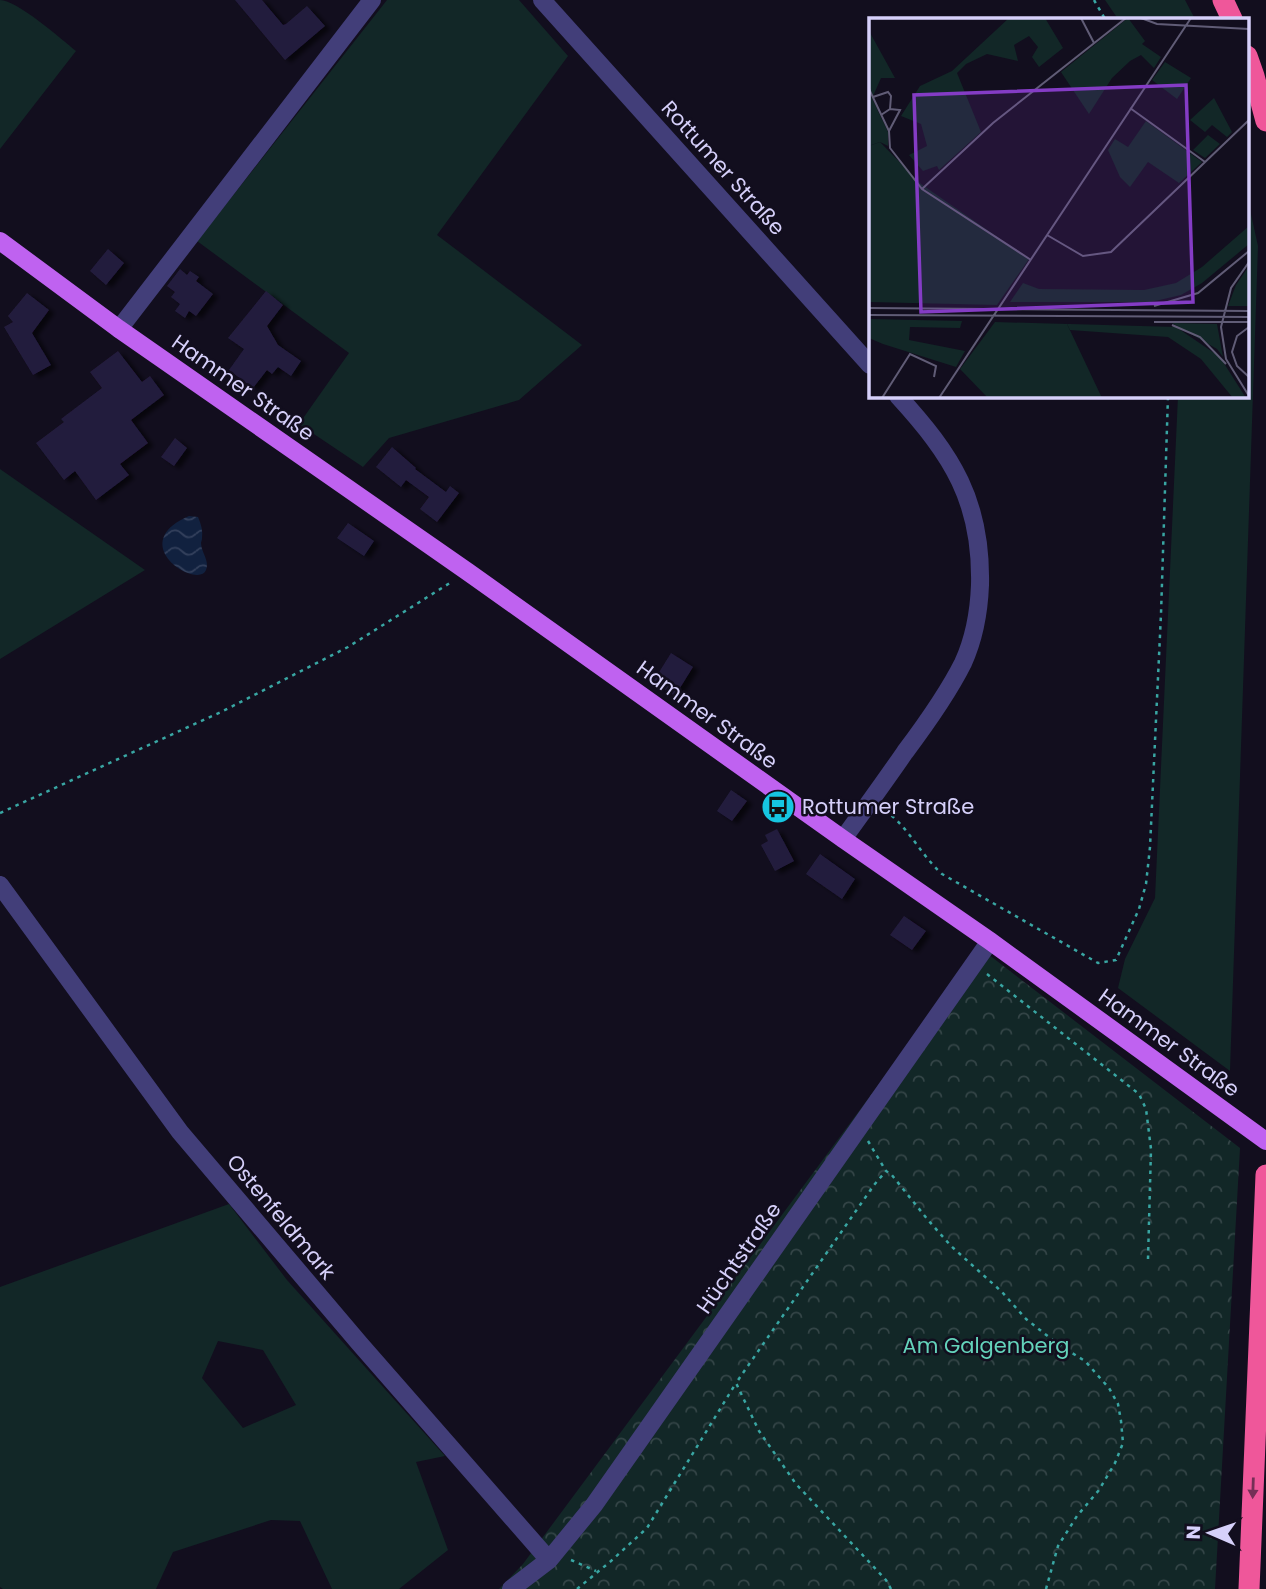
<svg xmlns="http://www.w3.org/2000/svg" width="1266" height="1589" font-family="Poppins,sans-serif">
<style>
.grass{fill:#122727;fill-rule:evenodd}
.park{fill:url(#park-crowns)}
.water{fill:url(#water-waves)}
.building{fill:#241c3d;filter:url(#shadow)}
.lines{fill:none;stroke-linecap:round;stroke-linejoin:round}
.path{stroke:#39a6a3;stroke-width:2.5;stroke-dasharray:3.5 5;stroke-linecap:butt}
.minor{stroke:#423e79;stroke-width:18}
.major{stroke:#bf62f0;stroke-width:18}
.highway{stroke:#ef579a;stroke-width:21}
.oneway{fill:#752f56}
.labels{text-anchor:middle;stroke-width:5;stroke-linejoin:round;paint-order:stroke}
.street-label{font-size:21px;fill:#d6d0fa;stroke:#120e1e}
.poi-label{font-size:21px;fill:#d6d0fa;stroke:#120e1e;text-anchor:start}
.park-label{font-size:21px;fill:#64d3bb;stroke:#120e1e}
.inset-road{fill:none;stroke:#605c76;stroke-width:2}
.view{fill:#843cc5;fill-opacity:0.15;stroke:#843cc5;stroke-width:3.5}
.inset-edge{fill:none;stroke:#d6d0fa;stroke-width:3.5}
</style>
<defs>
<pattern id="park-crowns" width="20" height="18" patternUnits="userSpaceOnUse" patternTransform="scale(1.75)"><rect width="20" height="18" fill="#122727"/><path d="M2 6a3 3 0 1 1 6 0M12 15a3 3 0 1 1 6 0" fill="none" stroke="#344547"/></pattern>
<pattern id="water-waves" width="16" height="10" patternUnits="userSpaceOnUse" patternTransform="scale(1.75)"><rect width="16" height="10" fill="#11213f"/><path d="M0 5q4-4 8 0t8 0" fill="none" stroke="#33405c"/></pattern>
<filter id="shadow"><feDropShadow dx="5.5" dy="3" stdDeviation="2" flood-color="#0009"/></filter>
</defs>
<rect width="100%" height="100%" fill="#120e1e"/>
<path class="grass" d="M0 0C17 0 61 39 76 51L0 149Z
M387 0H519L568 56 437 235 582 345 519 400 389 438 363 467 299 424 349 353 197 241Z
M1105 0H1185L1195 19H1118Z
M1247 196 1258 246 1230 1071 1118 988 1125 959 1155 898 1178 396H1247Z
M0 469 145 570 0 659Z
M229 1204 287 1280 445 1456 416 1462 448 1550 399 1589H332L300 1521 271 1520 173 1552 156 1589H3L0 1587V1287ZM218 1341 263 1350 296 1405 243 1428 202 1378Z"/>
<path class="park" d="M980 948 1240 1148 1215 1589H499L523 1564Z"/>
<path class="water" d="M189 516 198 517C201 524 203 531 202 538 202 540 201 542 201 543 201 552 210 561 206 570 198 590 124 544 189 516Z"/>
<path class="building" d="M235 0H262L283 25 286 24 307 6 325 26 285 60Z
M108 249 124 263 106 285 90 271Z
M180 269 187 275 190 271 199 277 196 281 213 294 196 316 189 311 185 318 175 311 180 304 171 297 175 292 167 286Z
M266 291 283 305 267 326 278 345 301 361 291 376 278 367 272 374 267 370 253 388 229 370 244 349 228 338Z
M27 293 49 310 32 333 51 365 33 375 4 327 13 322 8 316Z
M118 351 142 382 150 376 164 395 131 420 148 443 120 464 129 475 96 500 75 471 64 480 36 443 64 422 61 419 102 388 90 372Z
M175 438 187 448 174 466 161 457Z
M392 447 416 468 415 469 446 492 450 486 459 493 437 522 420 509 429 497 406 480 401 487 376 467Z
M348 523 374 541 364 556 337 538Z
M671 653 693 667 675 696 653 682Z
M731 790 747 801 732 821 717 811Z
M777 829 794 861 775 871 761 845 768 841 765 835Z
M820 854 855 879 842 899 806 874Z
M904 916 926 931 912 950 890 935Z"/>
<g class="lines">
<path class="path" d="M1094 0 1105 19
M885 810C910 829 920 854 942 874L1098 963 1116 960 1139 909 1146 884 1150 847 1161 614 1168 396
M0 813 221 712 348 647 453 581
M987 974 1139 1094 1146 1109 1151 1149 1148 1259
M868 1141 886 1171
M571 1560 596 1571
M577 1589 611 1561 647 1528 736 1383
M891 1589 886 1580 796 1484 759 1431 736 1383 874 1185 886 1171 891 1174 928 1220 951 1246 1002 1292 1026 1319 1059 1345 1085 1361 1109 1388 1118 1404 1121 1421 1123 1443 1115 1463 1099 1490 1077 1516 1058 1546 1046 1589"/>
<path class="minor" d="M542 0 870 365
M119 329 372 0
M843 839C864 810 885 781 905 752 926 724 947 695 963 663 974 639 979 611 980 585 982 501 952 455 898 396
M0 885 180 1132 360 1344 549 1560
M511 1589 549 1560 594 1505 990 941"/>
<path class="major" d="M0 241 119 329 468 572 843 839 990 941 1266 1141"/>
<path class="highway" d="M1223 0 1232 19
M1247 56 1254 76 1266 121
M1249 1589 1266 1175"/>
</g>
<defs><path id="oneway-solid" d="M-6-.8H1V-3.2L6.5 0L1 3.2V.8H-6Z" transform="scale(1.75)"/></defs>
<use class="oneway" href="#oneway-solid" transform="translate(1253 1488) rotate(92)"/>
<defs>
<symbol id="bus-disc" viewBox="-11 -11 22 22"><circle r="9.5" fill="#16c6e1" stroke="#120e1e"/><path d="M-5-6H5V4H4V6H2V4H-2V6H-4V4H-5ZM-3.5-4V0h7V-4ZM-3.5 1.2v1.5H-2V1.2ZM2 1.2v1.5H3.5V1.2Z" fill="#111"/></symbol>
</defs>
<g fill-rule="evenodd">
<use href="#bus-disc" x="759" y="788" width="38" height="38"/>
</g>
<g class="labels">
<g class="street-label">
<text transform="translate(723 168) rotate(48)" y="7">Rottumer Straße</text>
<text transform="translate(243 388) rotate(35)" y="7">Hammer Straße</text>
<text transform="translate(707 715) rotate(36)" y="7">Hammer Straße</text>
<text transform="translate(1169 1043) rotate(36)" y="7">Hammer Straße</text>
<text transform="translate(281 1217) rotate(50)" y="7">Ostenfeldmark</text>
<text transform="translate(739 1258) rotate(-55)" y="7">Hüchtstraße</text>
</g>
<g class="poi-label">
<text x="802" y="814">Rottumer Straße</text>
</g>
<g class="park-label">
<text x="986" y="1353">Am Galgenberg</text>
</g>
</g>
<g transform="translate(869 18)">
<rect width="380" height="380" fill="#120e1e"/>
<path d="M140 0H176L194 30 170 49 163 39 169 29 160 18 145 27 149 43 118 36 97 46 88 55 112 114 70 152 68 148 54 153 40 137 58 128 52 106 32 98 51 68 83 53ZM259 0 276 23 273 26 292 39 285 50 272 37 261 43 243 60 220 96 192 54ZM0 13 26 60H12L4 78 0 70ZM296 44 322 60 308 81 283 62ZM0 74 19 114V128L11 124 0 128ZM345 80 363 114 358 119 343 107 336 114 321 102ZM277 103 333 144 310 165 279 144 261 169 251 159 239 132 246 121 259 129ZM339 117 351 126 336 140 324 132ZM380 208V226L333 265 312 277 282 284H141L154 265 170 271 275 272 307 265 333 249ZM380 248V288H359L367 267ZM0 301 93 303 91 310 41 309 40 322 96 333 87 349 14 326 0 320ZM126 304 307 309 351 339 377 380H364L332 341 299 319 201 312 198 306ZM303 305 348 306 354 339 348 331Z" fill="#122727"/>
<path d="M126 304 198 306 233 380H119L91 351Z" fill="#122727"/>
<path d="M11 124 52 166 160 241 128 287 0 284V128Z" fill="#122727"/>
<path class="inset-road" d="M212 0 225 25M272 0 288 6 380 11M0 71 20 113 21 130 53 171 162 242M4 79 19 74 22 78 21 91 12 97M261 90 336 144M20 113 31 92 21 91M53 171 124 105 257 0M178 217 214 238 242 234 380 102M380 244 362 270 352 309 357 341 380 378M285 288 329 275 380 233M0 290 380 293M0 297 380 299M285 304H380M303 307 331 319 357 346M380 309 368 318 363 334 368 348 380 359M13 380 41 336 67 348 65 359M70 380 322 0"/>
<path class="view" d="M317 67 324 284 52 294 45 77Z"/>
<rect width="380" height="380" class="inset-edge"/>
</g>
<g transform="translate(1210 1533) rotate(272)" stroke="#120e1e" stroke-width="5" paint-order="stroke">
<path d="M0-5L12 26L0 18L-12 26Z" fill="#d6d0fa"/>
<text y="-10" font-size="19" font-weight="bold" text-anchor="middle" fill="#d6d0fa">N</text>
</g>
</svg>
